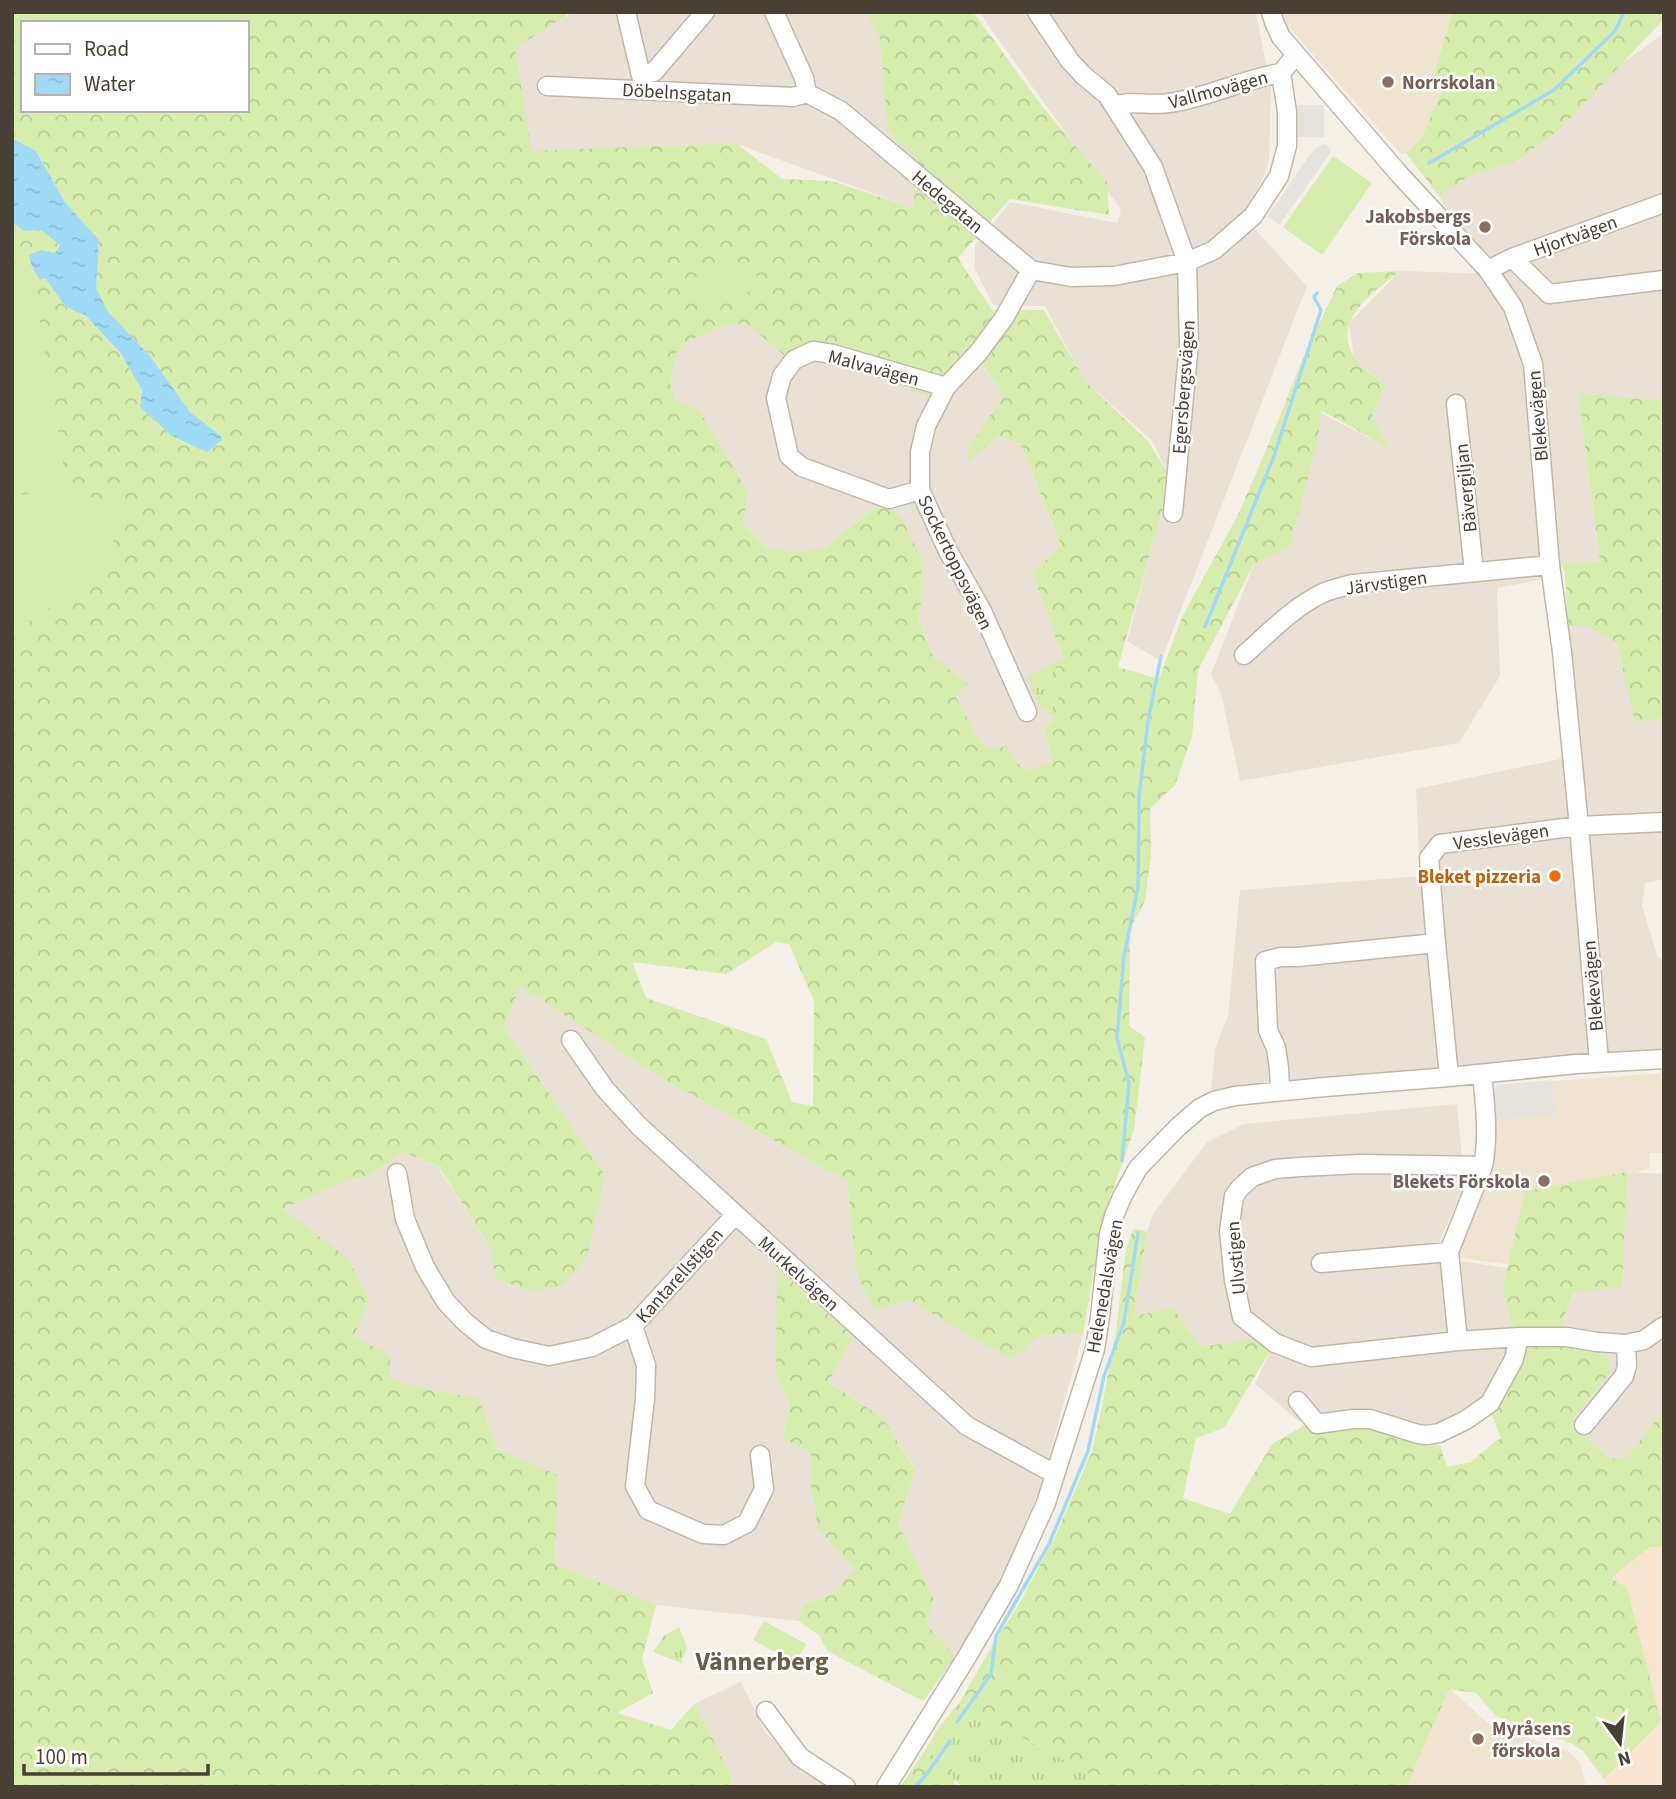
<svg xmlns="http://www.w3.org/2000/svg" width="1676" height="1799" font-family="'Source Sans 3',sans-serif">
<style>
.residential{fill:#e9e1d5}
.commercial{fill:#f8e4d1}
.education{fill:#efe4d0}
.grass{fill:url(#grass-tufts)}
.forest{fill:url(#forest-crowns);fill-rule:evenodd}
.pitch{fill:#d6edad}
.parking{fill:#e6e3df}
.water{fill:url(#water-ripples)}
.lines{fill:none;stroke-linecap:round;stroke-linejoin:round}
.stream{stroke:#9fdbf7;stroke-width:3.5}
.minor-casing{stroke:#c1b7a9;stroke-width:21}
.minor{stroke:#fff;stroke-width:18}
.education-dot{fill:#8d6e63;stroke:#fff;stroke-width:2.5}
.food-dot{fill:#e8710a;stroke:#fff;stroke-width:2.5}
.labels{text-anchor:middle;stroke-width:5;stroke-linejoin:round;paint-order:stroke}
.education-label{font-size:19px;font-weight:bold;fill:#785e54;stroke:#fff;text-anchor:start}
.street-label{font-size:19px;fill:#494035;stroke:#fff}
.food-label{font-size:19px;font-weight:bold;fill:#c56008;stroke:#fff;text-anchor:end}
.district-label{font-size:26px;font-weight:bold;fill:#6d5c4c;stroke:#fff}
</style>
<defs>
<pattern id="grass-tufts" width="24" height="20" patternUnits="userSpaceOnUse" patternTransform="scale(1.75)"><rect width="24" height="20" fill="#d6edad"/><path d="M3 7l-1-3M5 7V3M7 7l1-3M15 17l-1-3M17 17v-4M19 17l1-3" fill="none" stroke="#b9cc95"/></pattern>
<pattern id="forest-crowns" width="20" height="18" patternUnits="userSpaceOnUse" patternTransform="scale(1.75)"><rect width="20" height="18" fill="#d6edad"/><path d="M2 6a3 3 0 1 1 6 0M12 15a3 3 0 1 1 6 0" fill="none" stroke="#b9cc95"/></pattern>
<pattern id="water-ripples" width="26" height="14" patternUnits="userSpaceOnUse" patternTransform="scale(1.75)"><rect width="26" height="14" fill="#9fdbf7"/><path d="M2 4q2-2 4 0t4 0M15 11q2-2 4 0t4 0" fill="none" stroke="#8abdd4"/></pattern>
</defs>
<rect width="100%" height="100%" fill="#f5f0e7"/>
<path class="residential" d="M568 12H868L884 41 919 160 913 208 734 143 530 153 512 46 569 15Z
M979 12H1256L1271 90 1269 158 1264 176 1252 199 1241 214 1307 286 1161 661 1127 641 1170 477 1152 441 1084 380 1045 306 993 305 975 269V245L1010 202 1117 223 1121 210Z
M1664 33V401L1578 393 1600 563 1561 564 1557 572 1539 580 1497 588 1500 676 1459 743 1240 781 1221 694 1211 674 1254 564 1289 547 1321 413 1389 448 1372 415 1386 386 1354 359 1349 323 1400 271 1502 274 1490 255 1463 235 1439 196 1467 178 1519 160 1596 82Z
M746 323 785 355 794 350 814 357 979 362 1005 395 970 444 968 462 999 435 1021 445 1061 547 1032 573 1063 658 1059 703 1056 716 1044 728 1052 761 1024 772 1007 746 992 749 980 742 956 697 967 683 933 657 918 616 921 603V557L881 502 826 547 802 552 769 549 743 523 748 493 676 401 670 385 676 353 688 341 728 325Z
M1568 626H1587L1617 643 1635 721 1664 718V879L1645 883 1642 906 1658 957 1664 961V1053L1558 1059 1211 1091 1215 1049 1228 1016 1240 890 1420 876 1416 789 1579 755Z
M519 985 658 1076 847 1181 857 1275 909 1299 1011 1360 1041 1335 1083 1334 1040 1489 1000 1581 956 1656 926 1624 934 1599 898 1523 915 1469 883 1418 827 1381 778 1269 776 1376 790 1403 783 1438 811 1454V1492L816 1513 817 1527 854 1569 834 1594 804 1604 798 1621 656 1605 555 1564 558 1475 497 1449 479 1398 431 1390 389 1378V1356L354 1336 281 1209 348 1180 370 1176 403 1152 438 1167 493 1252 605 1175 504 1028Z
M1457 1104 1462 1157 1469 1174 1440 1240 1460 1261 1507 1268 1502 1291 1513 1331 1507 1360 1486 1398 1442 1426H1406L1339 1414 1299 1421 1255 1384 1270 1351 1201 1347 1173 1308 1134 1316 1147 1232 1153 1214 1207 1142 1244 1124Z
M1627 1172 1664 1174V1410L1625 1459 1609 1458 1573 1426 1575 1417 1610 1372 1558 1344 1564 1317Z
M741 1682 766 1733 803 1771 833 1787H728L732 1778 695 1703Z"/>
<path class="commercial" d="M1650 1547H1664V1787H1606L1604 1779 1661 1722 1610 1578Z"/>
<path class="education" d="M1283 12H1452L1432 79 1445 85 1422 137 1406 153 1401 154 1285 23Z
M1664 1073V1153H1650V1168L1565 1195 1511 1265 1453 1257 1492 1155 1489 1095 1497 1085Z
M1449 1688 1492 1727 1568 1751 1580 1763 1586 1787H1406Z"/>
<path class="grass" d="M1055 662 1059 703 1056 716 1041 709 1027 676Z
M679 1627 687 1647 681 1663 653 1652 664 1636Z
M959 1703 1114 1787H964L952 1779 950 1765 924 1752 939 1727Z"/>
<path class="forest" d="M12 12H566V16L515 48 531 151 736 143 782 179 832 181 913 208 918 160 888 131 880 38 866 12H973L1042 106 1107 183 1109 215 1010 199 958 258 992 310H1044L1085 381 1148 441 1171 478 1118 667 1159 679 1182 617 1239 513 1274 431 1302 360 1337 286 1358 273 1400 271C1375 292 1331 318 1354 357 1359 366 1377 378 1386 386L1372 415 1390 449 1339 420 1321 411 1318 440 1289 548 1254 564 1198 670 1192 736 1175 785 1150 809 1151 855 1145 901 1130 929 1129 1026 1145 1037 1134 1130 1107 1206 1097 1251 1083 1334 1041 1335 1011 1360 909 1300 875 1310 857 1275 847 1181 658 1076 520 986 504 1028 605 1175 587 1257 561 1286 529 1291 498 1279 491 1261 493 1252 439 1167 403 1152 370 1176 348 1180 282 1209 348 1258 369 1300 354 1336 390 1356 389 1378 431 1390 479 1398 497 1449 558 1475 555 1564 656 1605 642 1659 653 1693 617 1713 671 1730 695 1703 732 1778 728 1787H12V632L102 573 124 509 56 486 12 498V493L65 480 31 272 12 265V222L24 231 41 229 60 245 55 253 41 250 45 278 66 307 85 315 121 355 143 390 220 435 190 412 150 356 108 312 95 288 99 240 65 202 36 151 16 140 12 141ZM23 23H247V110H23ZM746 323 785 356 794 350 814 357 837 361 931 398 954 393 980 362 1005 395 970 444 967 463 999 435 1021 445 1061 546 1032 573 1063 658 1055 662 1059 703 1056 716 1044 728 1052 761 1024 772 1007 746 992 749 980 742 956 697 968 683 933 657 918 617 921 603V557L901 518 881 502 826 547 802 552 769 549 743 523 748 493 699 410 676 401 670 385 676 353 688 341 728 325ZM776 942 789 944 814 1001 813 1106 792 1102 766 1039 646 998 632 962 726 974Z
M1452 12H1664V19L1563 126 1519 160 1467 178 1439 196 1406 153 1422 137 1444 86 1432 80Z
M1578 393 1664 401V718L1635 722 1617 643 1587 626H1568L1565 572 1561 564 1600 562Z
M1627 1172 1622 1287 1574 1292 1564 1317 1558 1343 1608 1356 1610 1372 1575 1417 1573 1426 1609 1458 1625 1459 1664 1410V1547H1650L1611 1578 1627 1588 1661 1722 1604 1779 1583 1751 1573 1744 1496 1716 1476 1693 1449 1689 1406 1787H1114L959 1703 988 1653 1019 1604 1055 1537 1092 1451 1102 1407 1116 1330 1126 1249 1133 1230 1139 1229 1147 1232 1134 1316 1173 1308 1201 1347 1253 1339 1270 1351 1224 1428 1196 1438 1183 1498 1230 1514 1272 1444 1305 1425 1330 1428 1376 1427 1440 1445 1447 1467 1471 1462 1497 1440 1501 1439 1491 1413 1506 1396 1521 1360 1502 1291 1525 1191Z
M777 1268 853 1337 828 1382 883 1418 915 1470 898 1523 934 1599 926 1624 956 1656 923 1701 827 1651 819 1635 798 1621 804 1604 834 1594 854 1569 817 1527 816 1513 811 1492V1454L783 1438 790 1403 776 1376Z
M924 1752 951 1765 955 1787H900Z"/>
<path class="pitch" d="M1333 156 1372 183 1322 255 1283 227Z
M753 261 760 289 700 305 692 278Z
M12 265 31 271 66 481 12 493Z
M56 486 125 508 102 573 12 632V498Z
M764 1621 806 1644 795 1663 753 1640Z"/>
<path class="parking" d="M1294 105H1324V137H1294Z
M1326 144 1331 152 1279 225 1268 216 1308 157 1319 145Z
M1552 1080 1555 1115 1491 1120 1489 1095 1497 1085Z"/>
<path class="water" d="M16 140 36 151 65 202 99 240 96 288 108 312 150 356 190 412 220 435 222 440 207 452 172 436 140 407 142 390 121 354 85 315 66 307 45 278 40 280 32 267 29 255 41 250 55 253 60 245 41 230 24 231 12 222V141Z"/>
<g class="lines">
<path class="stream" d="M1429 163 1554 90 1615 31 1624 12
M1205 627 1274 456 1321 310 1314 297 1317 293
M1122 1161 1129 1083 1117 1038 1124 956 1138 887 1139 797 1148 721 1161 656
M957 1722 991 1674 996 1636 1049 1544 1088 1451 1104 1376 1124 1322 1138 1233
M915 1787 926 1775 950 1741"/>
<defs>
<path id="minor" d="M626 12 643 84
M774 12 804 78 807 93 841 111 1031 270 1071 277 1114 276 1187 262 1214 250 1253 216 1279 176 1287 146V112L1281 73 1296 55
M1037 12 1070 61 1083 75 1107 95 1153 167 1187 262 1189 344 1173 513
M1271 12 1274 22 1281 37 1400 175 1488 270 1513 307 1533 364 1550 565 1562 652 1579 826 1599 1062
M641 75 654 72 705 12
M547 86 793 97 807 93
M1115 106C1126 100 1153 106 1169 103 1207 98 1243 79 1281 73
M1512 258 1549 294 1664 280
M1488 270 1512 258 1664 203
M1456 404 1474 571
M920 490 889 499 802 467 789 456 776 398 782 376 794 360 813 351 833 354 946 387
M1244 655C1268 634 1292 608 1321 594 1331 589 1342 587 1353 584L1550 565
M1027 712 982 611 948 551 920 490V452L926 426 946 387 978 353 1004 318 1031 270
M571 1040 605 1089 639 1126 967 1426 1055 1474
M1482 1074C1485 1103 1489 1137 1483 1166L1361 1164 1300 1167 1275 1169 1252 1177 1240 1188 1234 1196 1229 1231 1234 1280 1242 1317 1275 1343 1311 1357 1458 1341 1519 1337H1567L1597 1342 1626 1344 1644 1340 1664 1326
M1449 1077 1436 943 1429 858 1440 844 1579 826 1664 822
M1280 1091 1279 1068 1276 1048 1268 1030 1265 961 1281 957H1298L1436 943
M397 1173 405 1219 425 1267 446 1302 465 1322 486 1339 512 1348 549 1356 592 1347 633 1326 735 1215
M1321 1263 1449 1252
M633 1326 646 1365 645 1399 635 1486 648 1510 703 1534 724 1535 747 1523 764 1489 760 1455
M1458 1341 1449 1252 1483 1166
M1298 1401 1317 1424 1353 1419H1370L1418 1434 1427 1435 1439 1433 1466 1420 1490 1403 1514 1359 1519 1337
M1584 1425 1624 1376 1627 1366 1626 1344
M766 1711 800 1757 846 1787
M886 1787 965 1660 1009 1585 1046 1503 1095 1349 1100 1317 1109 1234 1114 1216 1122 1197 1138 1168 1178 1127 1200 1108 1214 1101 1235 1096 1325 1087 1449 1077 1576 1064 1664 1059"/>
</defs>
<use href="#minor" class="minor-casing"/>
<use href="#minor" class="minor"/>
</g>
<g class="education-dot">
<circle cx="1388" cy="82" r="7"/>
<circle cx="1485" cy="227" r="7"/>
<circle cx="1544" cy="1181" r="7"/>
<circle cx="1478" cy="1739" r="7"/>
</g>
<circle class="food-dot" cx="1555" cy="876" r="7"/>
<g class="labels">
<g class="education-label">
<text x="1402" y="89">Norrskolan</text>
<text x="1471" y="223" text-anchor="end">Jakobsbergs<tspan x="1471" dy="22">Förskola</tspan></text>
<text x="1530" y="1188" text-anchor="end">Blekets Förskola</text>
<text x="1492" y="1735">Myråsens<tspan x="1492" dy="22">förskola</tspan></text>
</g>
<g class="street-label">
<text transform="translate(1218 89) rotate(-15)" y="7">Vallmovägen</text>
<text transform="translate(677 92) rotate(3)" y="7">Döbelnsgatan</text>
<text transform="translate(948 201) rotate(40)" y="7">Hedegatan</text>
<text transform="translate(1575 235) rotate(-20)" y="7">Hjortvägen</text>
<text transform="translate(874 367) rotate(15)" y="7">Malvavägen</text>
<text transform="translate(1183 387) rotate(-86)" y="7">Egersbergsvägen</text>
<text transform="translate(1537 416) rotate(-95)" y="7">Blekevägen</text>
<text transform="translate(1465 488) rotate(-96)" y="7">Bävergiljan</text>
<text transform="translate(956 562) rotate(64)" y="7">Sockertoppsvägen</text>
<text transform="translate(1386 582) rotate(-8)" y="7">Järvstigen</text>
<text transform="translate(1501 836) rotate(-8)" y="7">Vesslevägen</text>
<text transform="translate(1592 986) rotate(-95)" y="7">Blekevägen</text>
<text transform="translate(1235 1258) rotate(-95)" y="7">Ulvstigen</text>
<text transform="translate(799 1273) rotate(42)" y="7">Murkelvägen</text>
<text transform="translate(679 1275) rotate(-48)" y="7">Kantarellstigen</text>
<text transform="translate(1104 1286) rotate(-80)" y="7">Helenedalsvägen</text>
</g>
<g class="food-label">
<text x="1541" y="883">Bleket pizzeria</text>
</g>
<g class="district-label">
<text x="762" y="1670">Vännerberg</text>
</g>
</g>
<rect width="1676" height="1799" fill="none" stroke="#494035" stroke-width="28"/>
<rect x="21" y="21" width="228" height="91" fill="#ffffff" stroke="#b6b3ae" stroke-width="2"/>
<rect x="35" y="44" width="35" height="10" fill="#ffffff" stroke="#b6b3ae" stroke-width="2"/>
<text x="84" y="56" font-size="21" fill="#494035">Road</text>
<rect x="35" y="74" width="35" height="21" fill="url(#water-ripples)" stroke="#b6b3ae" stroke-width="2"/>
<text x="84" y="91" font-size="21" fill="#494035">Water</text>
<g transform="translate(1620 1743) rotate(165)" stroke="#ffffff" stroke-width="5" paint-order="stroke">
<path d="M0-5L12 26L0 18L-12 26Z" fill="#494035"/>
<text y="-10" font-size="19" font-weight="bold" text-anchor="middle" fill="#494035">N</text>
</g>
<path d="M24 1764v10h184v-10" fill="none" stroke="#494035" stroke-width="3.5"/>
<text x="35" y="1764" font-size="21" fill="#494035" stroke="#ffffff" stroke-width="5" paint-order="stroke">100 m</text>
</svg>
